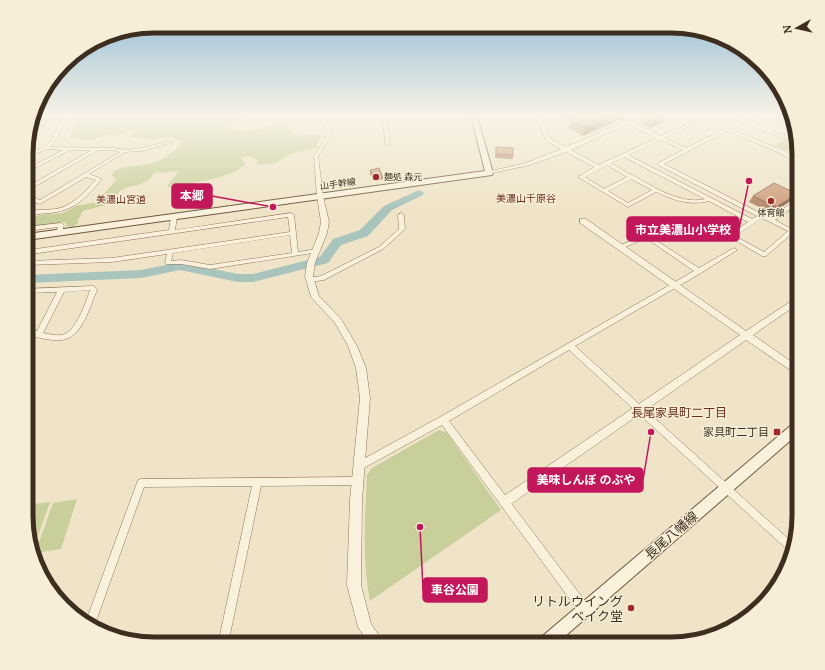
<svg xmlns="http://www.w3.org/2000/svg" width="825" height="670" font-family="Lora,'Noto Sans JP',serif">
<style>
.green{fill:#c9cf9b}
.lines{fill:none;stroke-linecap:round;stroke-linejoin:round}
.river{fill:#a9c4bc;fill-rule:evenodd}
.minor-casing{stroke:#8d765c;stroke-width:1}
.tertiary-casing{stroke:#8d765c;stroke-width:1}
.secondary-casing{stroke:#6f573f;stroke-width:2}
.minor{fill:#faf1dc;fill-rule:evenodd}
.tertiary{fill:#faf1dc;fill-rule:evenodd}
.secondary{fill:#faf1dc;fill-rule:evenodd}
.wall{fill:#b2896c}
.shaded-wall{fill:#916f58}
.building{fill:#cf9f7d;stroke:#916f58}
.poi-dot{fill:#9e2a2b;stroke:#f7eed8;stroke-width:1.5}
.labels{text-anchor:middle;stroke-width:3;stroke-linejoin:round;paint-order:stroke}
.far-poi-label{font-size:9px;fill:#3d2e20;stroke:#f7eed8;text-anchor:start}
.far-street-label{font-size:9px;fill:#3d2e20;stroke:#f7eed8}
.far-neighbourhood-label{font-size:10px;fill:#6b2e1e;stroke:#f7eed8}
.poi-label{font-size:11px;fill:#3d2e20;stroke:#f7eed8;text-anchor:end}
.neighbourhood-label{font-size:12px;fill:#6b2e1e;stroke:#f7eed8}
.near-street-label{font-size:13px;fill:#3d2e20;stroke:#f7eed8}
.near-poi-label{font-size:13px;fill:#3d2e20;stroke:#f7eed8;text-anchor:end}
.rim{fill:none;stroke:#3d2e20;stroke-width:5}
.leader{fill:none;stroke:#c2185b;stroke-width:1.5}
.callout-dot{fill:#c2185b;stroke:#f7eed8;stroke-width:1.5}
.callout{fill:#c2185b;stroke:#c2185b;stroke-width:1.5}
.callout-label{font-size:12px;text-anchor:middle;font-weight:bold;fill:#fff}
</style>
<rect width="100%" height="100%" fill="#f0e4c8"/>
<path class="green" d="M34 116H63C58 117 32 137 29 141 28 143 28 145 27 147V137Z
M73 116H248L232 123 228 129C252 134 264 128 285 119L287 126 297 136 312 134 321 135 316 148 291 154 276 163 257 165V160L252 157 245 156 241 159 246 163C234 179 189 183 168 187V185L177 174V171L154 173C152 176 149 181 145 182 130 189 120 184 113 203L83 211 78 220V223L73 227 67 226 65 222 28 227 27 223 33 217 39 215 63 213 76 206 97 202 116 180 112 175 114 171C135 161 149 171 171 153 176 150 179 147 182 142L171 137 150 139 130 137 133 133V130L128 131 119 136 106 135 93 140 69 138 76 123Z
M795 133 799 159 790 151 774 146Z
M439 430 447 433 501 510 370 601C362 557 365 519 367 475L372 468Z
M77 499 61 549 35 553 53 503Z
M50 502 33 550 26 525V505Z"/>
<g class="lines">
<path class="river" d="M419 190 424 193 423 195 392 210 368 236 341 245 328 263 253 282H238L180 270 141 278 27 283V275L141 270 180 262 238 274H253L320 257 333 239 360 230 384 206Z"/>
<defs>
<path id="minor" d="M314 116C324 116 328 125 333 132L318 156 323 196 320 198 317 196 314 156 329 132 322 123Z
M382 116H386L390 145 388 146 386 145Z
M681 116H686L652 132 661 136 693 122 711 119H739L751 116H758L744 120 767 129 792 118V120L771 131 796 140 797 143 738 121H711L694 124 664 138 686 148 727 128 784 151 799 161V164L780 153 727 131 664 164 770 218 799 198V203L775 220 795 231 766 256H762L728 236 748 222 709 201C689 206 674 200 656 192L628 207 578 177 596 166 657 138 625 123V121H629L648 130ZM661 140 683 150 658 163V165L757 216 752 219 628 155ZM624 157 705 199C681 205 654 187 634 176V175H631L611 163ZM607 165 627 177 604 189 585 177ZM631 179 652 190 628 203 608 191ZM762 218 788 231 764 252 735 236Z
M58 120H64L66 121 54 143 50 147 113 148 128 150 142 148 171 141 173 142 142 151 125 152 89 174 102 179C79 206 70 213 35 214L29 220 27 221V216L31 211C39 209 48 210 56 209 73 206 84 192 96 180L86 177 40 204 27 199V195L40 200 120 152 113 150H98L27 191V187L92 150H70L27 172V169L63 150 47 149 27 157V154L44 147 50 142 61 122H58Z
M291 213 294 215 298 252 317 249 320 251 319 252 210 269 181 264H166L165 263 167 254 112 262 27 265V261L112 258 290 232 288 217 31 254 27 256V251L29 250 169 230 171 217 174 215 177 217 175 230ZM290 235 292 253 210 265 181 260 171 261 173 253Z
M401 213 404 215 405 229 383 249 324 280 310 282H308L307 280 308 278 321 276 379 247 399 229 398 215Z
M61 223 64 225 62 232 59 234 56 232 58 227 27 231V227Z
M646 234 699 268 732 249 734 248 737 250 701 273 575 346 794 544 792 554 569 350 449 421 588 605 589 609 588 613 584 614 580 613 442 425 362 469 359 470 356 469 355 466 356 463 440 417 694 271 646 238 623 248H619L618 247 619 246Z
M92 286H94L97 290C90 306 82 339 61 340 49 341 37 337 27 335V329L37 331 57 292 27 293V289ZM90 290C86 302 76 332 62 335 56 336 49 334 43 333L64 292Z
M358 477 361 478 362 481 361 484 358 485 261 486 228 644H218L252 486 144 487 94 627 86 621 138 480 141 479Z"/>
<path id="tertiary" d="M534 116H540L551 139 566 147 638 116H645L571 150 600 166V168H596L566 152 530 165 487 174V172L526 163 561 149 547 141Z
M320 194 323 196 329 222 327 233 315 263 313 276 319 296 341 319 357 346 366 368 370 398 362 500 361 585 371 624 385 644H369L358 627 347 585 350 500 360 398 356 368 348 346 335 323 311 297 305 276 307 263 319 233 321 222 317 196Z
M580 219H586L746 331 799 296V303L753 335 799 367V376L746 340 505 508 501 506 499 502 501 498 740 335 580 223Z"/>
<path id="secondary" d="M471 116H477L493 173 492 175 27 240V234L485 171Z
M799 421V433L556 644H536L539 639 795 422Z"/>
</defs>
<use href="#minor" class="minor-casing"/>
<use href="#tertiary" class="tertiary-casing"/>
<use href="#secondary" class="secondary-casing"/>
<use href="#minor" class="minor"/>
<use href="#tertiary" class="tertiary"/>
<use href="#secondary" class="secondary"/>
</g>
<path class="wall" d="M562 116H628L583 136 569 128 571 121Z
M665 116 663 122 650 128 642 124 644 118Z
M496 147 513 155V159L495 158Z
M370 170 382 175 383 179 373 181 370 174Z
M753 196 792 200 772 213 749 202Z"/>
<path class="shaded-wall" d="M613 116H628L583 136 585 128Z
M665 116 663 122 650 128 652 122Z
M382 175 383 179 373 181V177Z
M797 194 792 200 772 213 776 207Z"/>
<path class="building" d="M578 116H613L585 128 571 121 580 117Z
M649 116H665L652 122 644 118Z
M496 147 513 148V155L496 154Z
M379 168 382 175 373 177 370 170Z
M774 183 797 194 776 207 753 196Z"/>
<linearGradient id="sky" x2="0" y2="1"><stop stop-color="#8fbad6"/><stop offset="0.55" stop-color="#f8f3e6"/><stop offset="1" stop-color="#f8f3e6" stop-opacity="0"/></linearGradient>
<rect width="825" height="210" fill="url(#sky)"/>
<g class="poi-dot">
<circle cx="376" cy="177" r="4"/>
<circle cx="771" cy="201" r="4"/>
<rect x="773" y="428" width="8" height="8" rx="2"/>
<circle cx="631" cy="608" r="4"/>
</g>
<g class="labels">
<g class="far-poi-label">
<text x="384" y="180">麺処 森元</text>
<text x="771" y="216" text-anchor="middle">体育館</text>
</g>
<g class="far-street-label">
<text transform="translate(338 184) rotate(-8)" y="3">山手幹線</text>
</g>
<g class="far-neighbourhood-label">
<text x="526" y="202">美濃山千原谷</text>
<text x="121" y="203">美濃山宮道</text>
</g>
<g class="poi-label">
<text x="769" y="436">家具町二丁目</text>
</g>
<g class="neighbourhood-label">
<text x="679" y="417">長尾家具町二丁目</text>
</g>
<g class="near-street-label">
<text transform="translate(671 535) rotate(-41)" y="5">長尾八幡線</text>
</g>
<g class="near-poi-label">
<text x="623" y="606">リトルウイング<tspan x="623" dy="15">ベイク堂</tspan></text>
</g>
</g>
<path d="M0 0H825V670H0ZM154 33H671A121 121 0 0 1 792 154V516A121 121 0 0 1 671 637H154A121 121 0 0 1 33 516V154A121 121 0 0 1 154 33Z" fill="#f7eed8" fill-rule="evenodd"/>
<path class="rim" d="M154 33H671A121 121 0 0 1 792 154V516A121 121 0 0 1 671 637H154A121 121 0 0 1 33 516V154A121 121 0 0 1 154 33Z"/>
<path class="leader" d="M273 207L212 196M749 181L739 229M651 432L643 480M420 527L423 590"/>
<g class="callout-dot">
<circle cx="273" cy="207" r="4"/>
<circle cx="749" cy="181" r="4"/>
<circle cx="651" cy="432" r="4"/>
<circle cx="420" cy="527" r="4"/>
</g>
<g class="callout">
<rect x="172" y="184" width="40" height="24" rx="4"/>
<rect x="627" y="217" width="112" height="24" rx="4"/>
<rect x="528" y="468" width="115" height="24" rx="4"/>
<rect x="423" y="578" width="64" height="24" rx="4"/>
</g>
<g class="callout-label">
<text x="192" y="200">本郷</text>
<text x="683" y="234">市立美濃山小学校</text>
<text x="586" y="484">美味しんぼ のぶや</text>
<text x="455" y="594">車谷公園</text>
</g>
<g transform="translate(797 28) rotate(262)" stroke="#f7eed8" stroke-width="3" paint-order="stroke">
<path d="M0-3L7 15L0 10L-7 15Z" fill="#3d2e20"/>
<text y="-6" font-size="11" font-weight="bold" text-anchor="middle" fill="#3d2e20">N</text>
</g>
</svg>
